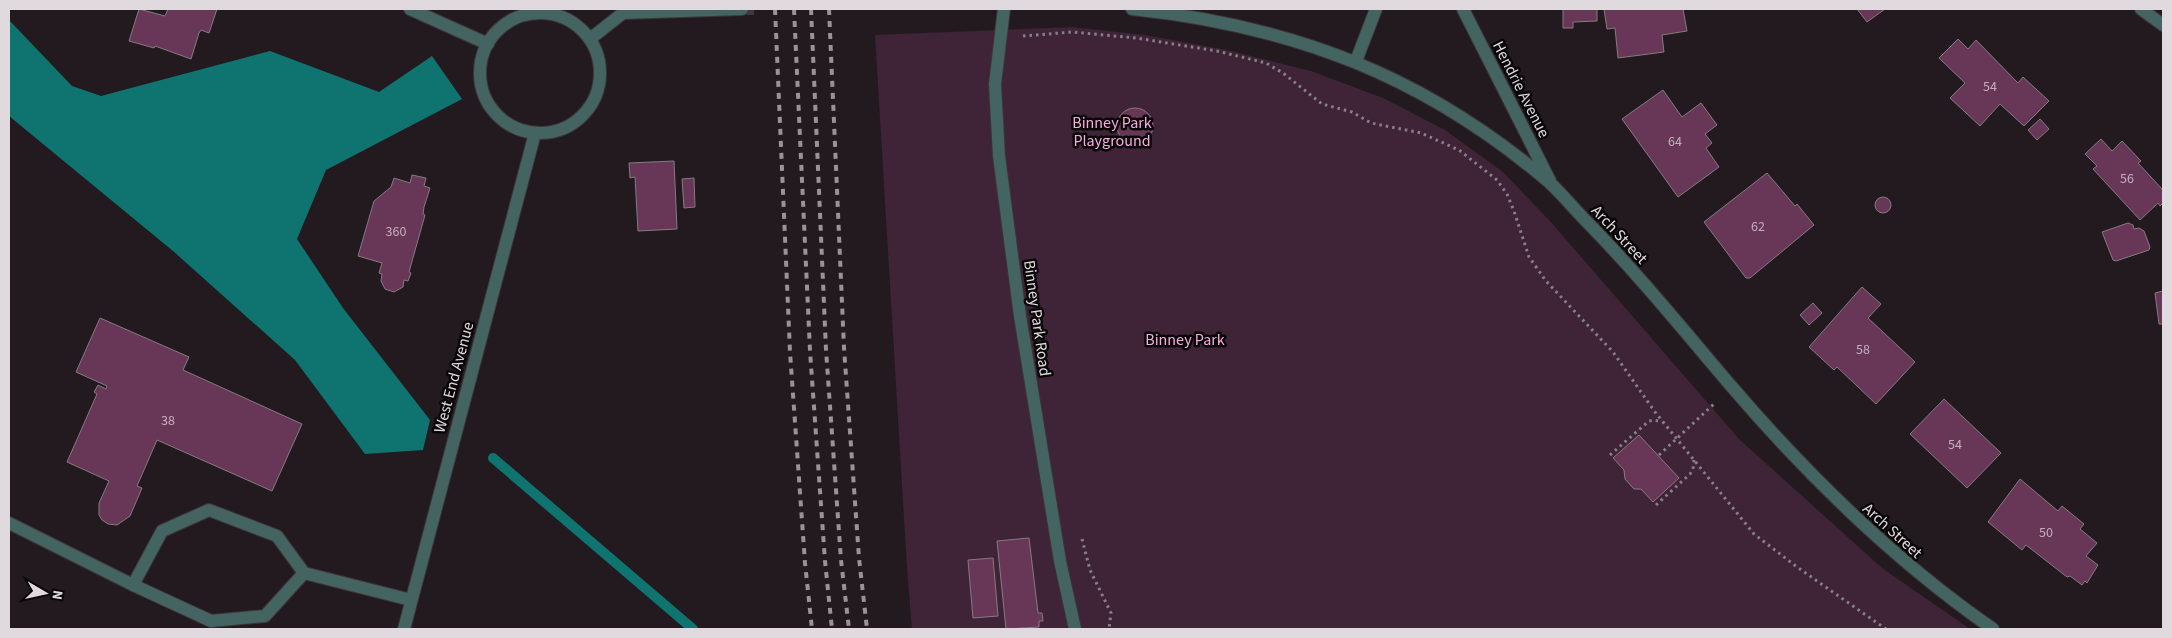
<svg xmlns="http://www.w3.org/2000/svg" width="2172" height="638" font-family="'Source Sans 3',sans-serif">
<style>
.green{fill:#3f2336}
.water{fill:#0f7470}
.lines{fill:none;stroke-linecap:round;stroke-linejoin:round}
.stream{stroke:#0f7470;stroke-width:10}
.building{fill:#683758;stroke:#857b81}
.minor-tunnel{stroke:#3e373c;stroke-width:12;stroke-dasharray:12 6;stroke-linecap:butt}
.service-casing{stroke:#3d353a;stroke-width:14}
.minor-casing{stroke:#3d353a;stroke-width:14}
.tertiary-casing{stroke:#3d353a;stroke-width:14}
.path{stroke:#878085;stroke-width:3;stroke-dasharray:2.5 4;stroke-linecap:butt}
.service{stroke:#446462;stroke-width:12}
.minor{stroke:#446462;stroke-width:12}
.tertiary{stroke:#446462;stroke-width:12}
.rail{stroke:#999296;stroke-width:4;stroke-dasharray:6 6;stroke-linecap:butt}
.labels{text-anchor:middle;stroke-width:5;stroke-linejoin:round;paint-order:stroke}
.number-label{font-size:14px;fill:#c2b1bc}
.street-label{font-size:16px;fill:#e0dade;stroke:#090608}
.park-label{font-size:16px;fill:#faabdf;stroke:#090608}
</style>
<rect width="100%" height="100%" fill="#221a1f"/>
<path class="green" d="M1072 27 1145 35 1227 50 1311 71 1383 98 1445 130 1503 172 1550 221 1739 439 1882 568 1970 629H912L907 568 875 35Z"/>
<path class="water" d="M9 20 72 86 101 96 270 51 379 92 432 56 462 99 326 170 297 239 343 308 430 420 423 450 365 454 295 360 173 251 9 116Z"/>
<g class="lines">
<path class="stream" d="M493 458 693 629"/>
</g>
<path class="building" d="M139 9 165 16 168 9H217L209 33 201 30 199 33 191 59 155 46 154 48 129 41Z
M1563 9H1597V21L1573 22V28H1563Z
M1604 9H1683L1687 31 1662 35 1664 52 1618 58 1615 28 1607 29Z
M1857 9H1885L1867 22Z
M1958 39 1968 49 1976 40 2018 83 2023 77 2049 101 2024 126 2000 104 1980 126 1950 98 1965 83 1939 58Z
M1663 90 1682 117 1701 103 1717 125 1705 134 1712 143 1706 148 1719 167 1678 197 1622 119Z
M1117 126a18 18 0 1 1 36 0a18 18 0 1 1-36 0Z
M2040 119 2049 129 2037 140 2028 130Z
M2101 139 2112 151 2122 141 2141 161 2138 163 2163 190V203L2160 206 2158 203 2140 220 2093 169 2097 166 2085 154Z
M674 161 677 229 638 231 635 177 630 178 629 163Z
M1767 173 1795 206 1797 204 1814 225 1750 278H1746L1704 222Z
M412 175 426 178 424 186 430 188 424 207 423 214 425 215 409 272 411 273 408 281 404 280 403 287 394 292 385 289 381 281 382 274 379 273 382 263 358 256 374 201 391 187 394 178 410 183Z
M694 178 695 207 684 208 682 179Z
M1875 205a8 8 0 1 1 16 0a8 8 0 1 1-16 0Z
M2128 223 2133 225 2134 229 2139 228 2144 231 2150 247 2149 250 2116 261 2113 260 2102 232Z
M1862 287 1881 304 1868 318 1915 362 1876 404 1837 367 1834 370 1809 347Z
M2163 291V324H2159L2155 293Z
M1813 303 1822 313 1809 325 1800 315Z
M100 318 189 357 183 370 302 424 272 491 157 440 137 486 142 488 130 516 117 525 108 524 102 520 99 515V503L109 481 67 462 97 394 94 392 98 385 106 389 107 386 76 372Z
M1944 399 2001 453 1967 488 1910 434Z
M1639 435 1679 478 1653 502 1641 489H1634L1625 479 1624 470 1613 458Z
M2020 479 2058 511 2062 506 2084 524 2080 529 2097 543 2086 556 2098 565 2087 583 2085 581 2082 585 2070 576 2067 577 2026 545 2022 550 1988 522Z
M1029 538 1038 613H1042L1043 621H1039V627L1006 629 997 541Z
M993 558 998 616 973 618 968 560Z"/>
<g class="lines">
<path class="minor-tunnel" d="M742 9H759"/>
<defs>
<path id="service" d="M9 523 133 585 211 621 265 616 304 573
M133 585 162 531 209 510 277 536 304 573 411 600"/>
<path id="minor" d="M1004 9 995 84 999 156 1020 316 1060 561 1075 629
M1132 9C1294 26 1425 76 1550 183 1563 195 1575 210 1588 223 1639 275 1685 332 1732 387 1810 478 1895 561 1993 629
M1463 9 1550 181
M2141 9 2163 25
M590 39 623 13 742 9
M1356 61 1376 9"/>
<path id="tertiary" d="M410 9 488 44
M480 73a60 60 0 1 1 120 0a60 60 0 1 1-120 0Z
M404 629 535 133"/>
</defs>
<use href="#service" class="service-casing"/>
<use href="#minor" class="minor-casing"/>
<use href="#tertiary" class="tertiary-casing"/>
<path class="path" d="M1023 36 1072 32 1136 38 1217 51 1266 63 1283 73 1322 104 1352 112 1371 123 1421 133 1459 150 1497 180 1507 194 1514 211 1529 257 1546 281 1613 352 1655 412 1754 534 1797 567 1886 629
M1610 455 1649 421 1654 420 1662 422
M1659 455 1715 403
M1656 505 1690 474 1693 469 1694 460
M1082 539 1090 570 1111 613 1109 629"/>
<use href="#service" class="service"/>
<use href="#minor" class="minor"/>
<use href="#tertiary" class="tertiary"/>
<path class="rail" d="M775 9 790 352 805 563 812 629
M794 9 810 351 825 561 832 629
M811 9 826 350 841 560 849 629
M829 9 844 348 859 558 867 629"/>
</g>
<g class="labels">
<g class="number-label">
<text x="1990" y="91">54</text>
<text x="1675" y="146">64</text>
<text x="2127" y="183">56</text>
<text x="1758" y="231">62</text>
<text x="396" y="236">360</text>
<text x="1863" y="354">58</text>
<text x="168" y="425">38</text>
<text x="1955" y="449">54</text>
<text x="2046" y="537">50</text>
</g>
<g class="street-label">
<text transform="translate(1522 89) rotate(63)" y="6">Hendrie Avenue</text>
<text transform="translate(1620 234) rotate(47)" y="6">Arch Street</text>
<text transform="translate(1038 318) rotate(82)" y="6">Binney Park Road</text>
<text transform="translate(453 377) rotate(-75)" y="6">West End Avenue</text>
<text transform="translate(1893 530) rotate(42)" y="6">Arch Street</text>
</g>
<g class="park-label">
<text x="1112" y="128">Binney Park<tspan x="1112" dy="18">Playground</tspan></text>
<text x="1185" y="345">Binney Park</text>
</g>
</g>
<rect width="2172" height="638" fill="none" stroke="#e0dade" stroke-width="20"/>
<g transform="translate(45 593) rotate(99)" stroke="#090608" stroke-width="4" paint-order="stroke">
<path d="M0-4L9 19L0 12L-9 19Z" fill="#e0dade"/>
<text y="-8" font-size="14" font-weight="bold" text-anchor="middle" fill="#e0dade">N</text>
</g>
</svg>
